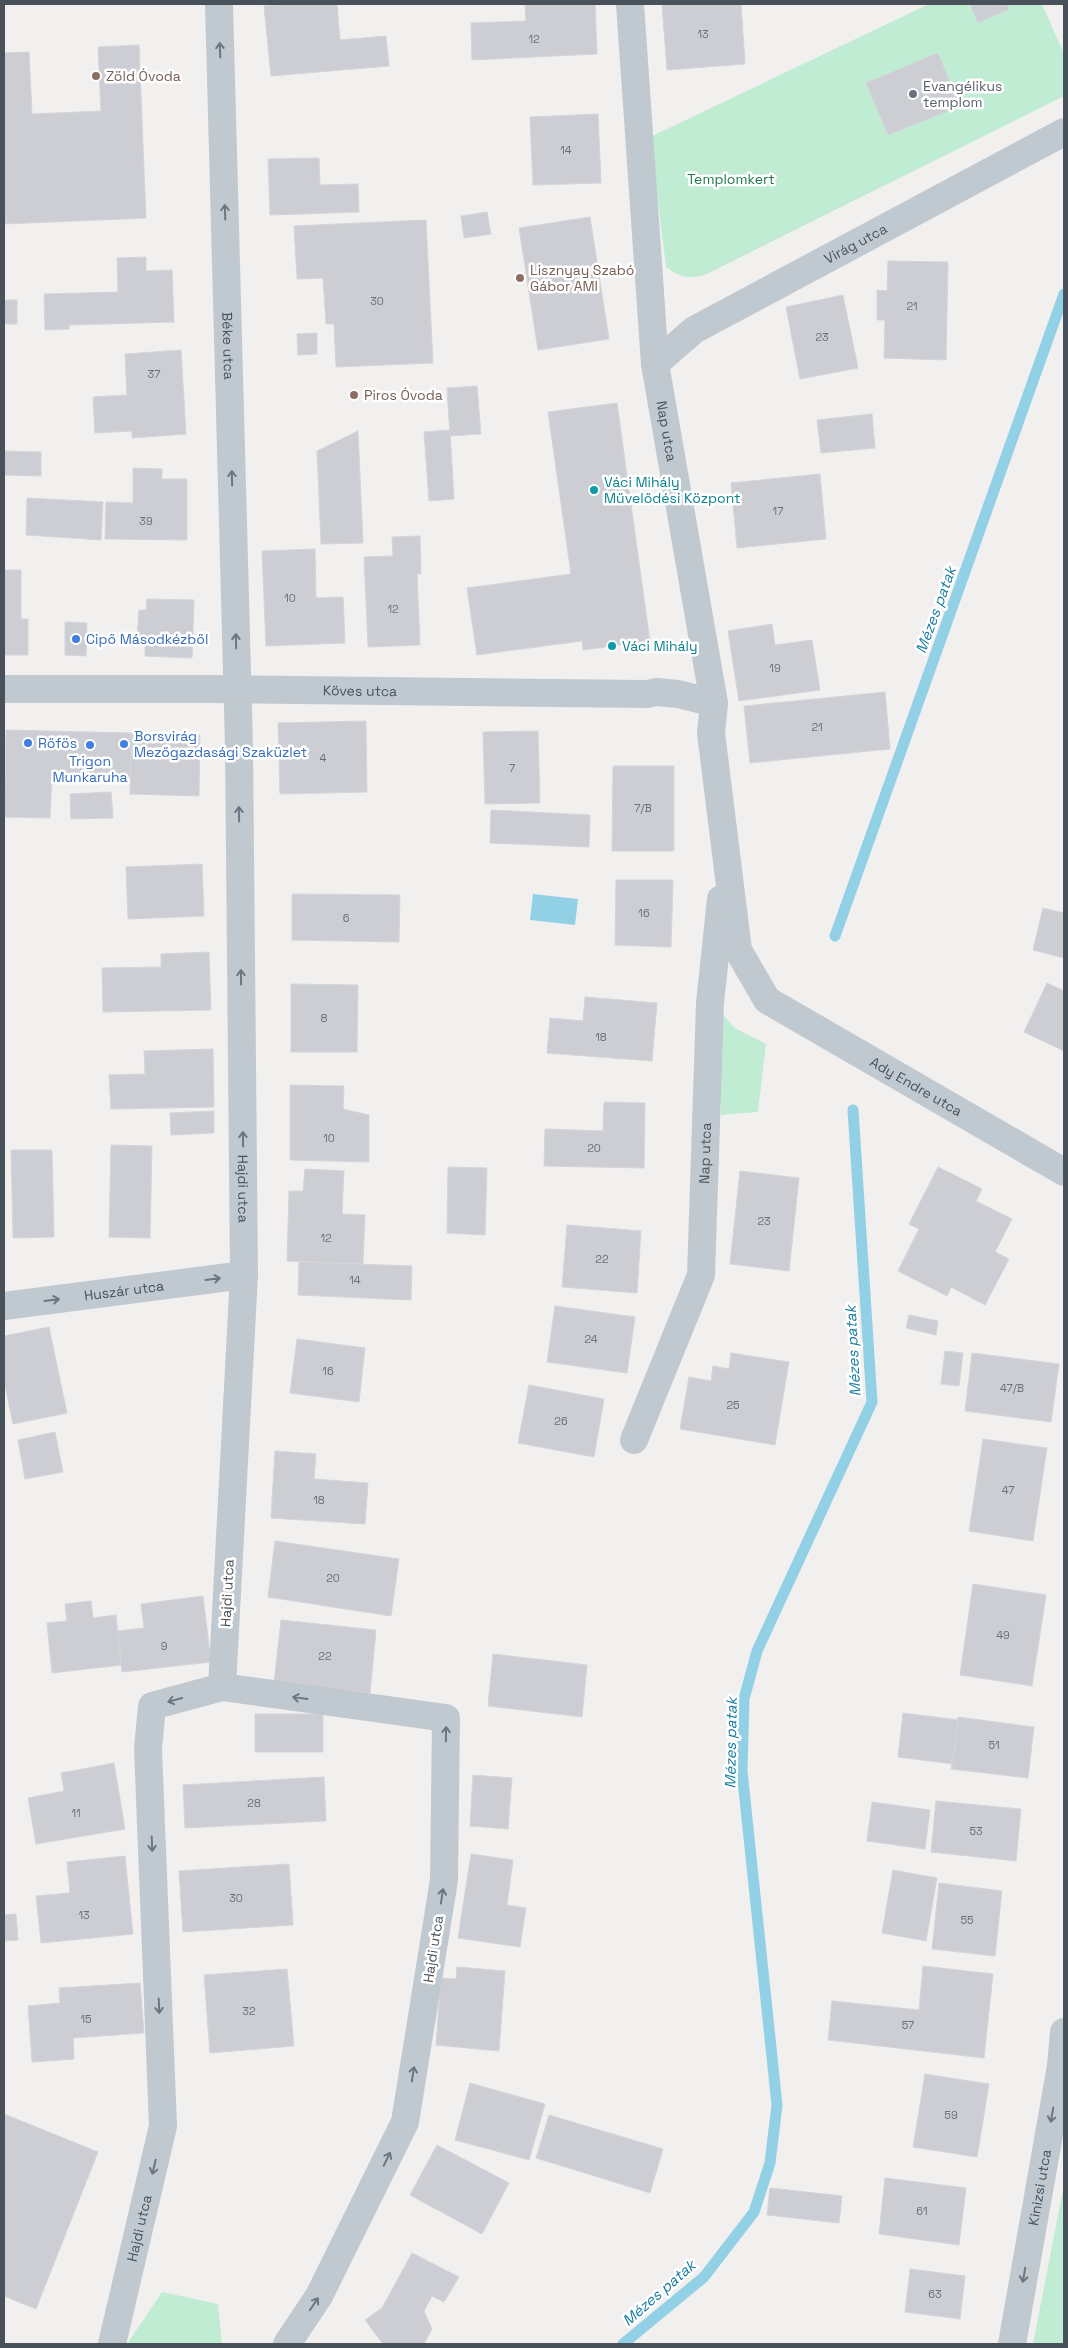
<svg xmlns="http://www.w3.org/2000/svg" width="1068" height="2348" font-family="'Space Grotesk',sans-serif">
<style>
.green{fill:#c1ecd4}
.water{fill:#92d0e6}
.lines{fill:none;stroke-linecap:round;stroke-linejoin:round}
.stream{stroke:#92d0e6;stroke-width:11}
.building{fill:#cdced4;stroke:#d4d5da}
.minor{stroke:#c1c9d0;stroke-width:28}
.oneway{stroke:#6d767e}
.education-dot{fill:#8d6e63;stroke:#fff;stroke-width:2}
.worship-dot{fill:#6b7280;stroke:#fff;stroke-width:2}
.culture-dot{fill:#0f9aa8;stroke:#fff;stroke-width:2}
.shop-dot{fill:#3f7fe0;stroke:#fff;stroke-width:2}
.labels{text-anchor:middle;stroke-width:5;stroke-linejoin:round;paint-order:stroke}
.number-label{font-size:11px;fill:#6a7179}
.education-label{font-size:14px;fill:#785e54;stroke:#fff;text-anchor:start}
.worship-label{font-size:14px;fill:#5b616d;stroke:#fff;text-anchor:start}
.park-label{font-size:14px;fill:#1e7850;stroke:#fff}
.street-label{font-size:14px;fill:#49525b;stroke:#fff}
.culture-label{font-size:14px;fill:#0d838f;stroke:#fff;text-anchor:start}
.shop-label{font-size:14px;fill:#366cbe;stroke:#fff;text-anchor:start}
.water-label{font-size:15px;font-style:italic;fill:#177ca0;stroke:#fff}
</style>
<rect width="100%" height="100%" fill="#f2f0ef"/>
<path class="green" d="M929 4H1042L1064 54V96L705 275C686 279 681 278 666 267L650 137Z
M720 1012 735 1028 766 1044 758 1112 721 1115Z
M1064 2184V2344H1033Z
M162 2292 218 2304 222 2344H127Z"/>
<path class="water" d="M533 894 578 899 575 925 530 920Z"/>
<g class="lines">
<path class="stream" d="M835 936 1064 294
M623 2344 704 2277 754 2212 770 2163 777 2105 742 1771 744 1699 757 1651 872 1402 853 1110"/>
</g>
<path class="building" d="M284 4H337L340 40 386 36 389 66 271 76 264 6Z
M525 4H595L597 54 472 60 471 23 526 21Z
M662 4H741L745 64 667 70Z
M970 4H1006L1009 9 978 23Z
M139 45 146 218 4 224V53L29 52 32 114 101 111 98 47Z
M938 53 960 106 888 135 866 83Z
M598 114 601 183 533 185 530 117Z
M319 158 320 185 358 184 359 212 270 215 268 159Z
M487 212 491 234 464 238 461 216Z
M590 217 609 339 538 350 519 228Z
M426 220 433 363 336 367 334 324H326L323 278 297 279 294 226Z
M146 257V271L172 270 174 322 69 325V329L45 330 44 294 118 292 117 258Z
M888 261 948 262 946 360 884 358 885 320H877V290L887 291Z
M843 295 858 368 800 379 786 307Z
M4 300H17V324H4Z
M317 333V354L298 355 297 334Z
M181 350 186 434 132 438V431L95 433 93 397 127 395 125 354Z
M477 386 481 434 450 436 447 388Z
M617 403 650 641 583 650 582 641 477 655 467 588 571 574 548 412Z
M872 414 875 448 821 453 817 420Z
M450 430 454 499 429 501 424 432Z
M358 431 363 543 321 544 317 451Z
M4 451 41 452V476L4 475Z
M133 468 162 469V479H187V540L105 539 106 502 133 503Z
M820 474 826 539 737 548 731 483Z
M27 498 103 502 101 540 26 535Z
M420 536 421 574H417L420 645 368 647 364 557 393 556 392 537Z
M315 549 316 598 343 597 345 643 266 646 262 551Z
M4 570H21V619H28V655H4Z
M147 599 194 600 192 658 145 656V640H137L139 610H146Z
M65 622 87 623 86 656 65 655Z
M772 624 775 645 812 640 820 690 739 701 728 631Z
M885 692 890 749 750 763 744 706Z
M366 721 367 792 280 794 278 723Z
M6 730 131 733 130 777 52 775 50 818 4 817Z
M538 731 540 803 485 804 483 732Z
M131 733 200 735 199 796 130 794Z
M613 766H674V851H612Z
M111 792 113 818 71 819 70 794Z
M491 810 590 815 589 847 490 843Z
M202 864 204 916 128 919 126 867Z
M616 880H673L671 947 615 945Z
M292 894 400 895 399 942 292 940Z
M1043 908 1064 913V958L1033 950Z
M209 952 211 1010 103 1012 102 968 161 967V954Z
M1047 983 1064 991V1051L1024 1032Z
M291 984 358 985 357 1052H291Z
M585 997 657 1003 652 1061 547 1053 550 1018 583 1021Z
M213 1049 214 1107 111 1109 109 1075 145 1074 144 1051Z
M290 1085 344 1086 343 1109 369 1115V1162L290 1160Z
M604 1102 645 1103 644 1168 544 1166 545 1129 603 1131Z
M214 1111V1133L171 1135 170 1113Z
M111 1145 152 1146 150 1238 109 1237Z
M11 1150H52L54 1237 13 1238Z
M448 1167 487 1168 485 1235 447 1233Z
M938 1167 982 1189 976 1201 1012 1219 995 1252 1009 1259 985 1305 951 1287 947 1296 898 1271 919 1229 909 1224Z
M305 1169 344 1171 342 1214 365 1215 363 1264 287 1261 289 1191H303Z
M740 1171 799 1178 789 1271 730 1264Z
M567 1225 641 1231 637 1293 562 1287Z
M299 1262 412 1266 411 1300 298 1295Z
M555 1306 635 1317 627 1373 547 1362Z
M909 1315 938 1321 936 1335 906 1328Z
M49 1327 67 1413 13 1424 4 1381V1336Z
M297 1339 365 1348 359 1402 290 1393Z
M945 1351 963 1353 959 1386 941 1384Z
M731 1353 789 1362 775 1445 680 1429 689 1377 711 1381 713 1366 729 1369Z
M972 1353 1059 1364 1051 1422 965 1411Z
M529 1385 604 1399 594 1457 518 1443Z
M55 1432 63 1472 25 1479 18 1440Z
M983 1439 1047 1448 1033 1541 969 1531Z
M275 1451 316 1454 314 1479 368 1483 365 1524 271 1518Z
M275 1541 399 1559 391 1616 268 1597Z
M973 1584 1046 1595 1032 1686 960 1675Z
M203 1596 211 1662 122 1672 118 1631 144 1628 141 1604Z
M91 1601 93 1618 116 1615 121 1665 52 1673 47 1623 67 1621 65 1604Z
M281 1620 376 1630 370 1693 274 1683Z
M493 1654 587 1665 582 1717 488 1706Z
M903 1713 959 1720 953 1764 898 1757Z
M255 1714H323V1752H255Z
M958 1717 1034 1727 1028 1778 951 1769Z
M114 1763 125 1829 36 1844 28 1798 64 1791 61 1773Z
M473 1775 512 1778 508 1829 470 1826Z
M324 1777 326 1821 185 1828 183 1785Z
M936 1801 1021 1809 1016 1861 931 1852Z
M872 1802 930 1810 925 1849 867 1841Z
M471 1854 513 1860 507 1905 526 1908 520 1947 458 1938Z
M125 1856 133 1934 41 1943 36 1896 70 1893 67 1862Z
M289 1864 293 1925 183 1932 179 1871Z
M893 1870 937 1878 926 1941 882 1933Z
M939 1883 1002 1891 995 1956 932 1949Z
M16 1914 18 1940 4 1941V1915Z
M923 1966 993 1974 984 2058 828 2040 832 2001 919 2010Z
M457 1967 505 1971 499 2051 436 2045 441 1978 456 1979Z
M287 1969 294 2046 210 2053 204 1975Z
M140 1983 144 2033 73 2038 74 2059 32 2062 28 2006 60 2003 59 1988Z
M925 2074 989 2084 977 2157 913 2147Z
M470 2083 545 2104 529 2160 455 2140Z
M4 2114 98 2152 36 2309 4 2296Z
M549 2115 663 2149 650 2193 536 2158Z
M437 2145 509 2183 482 2234 410 2195Z
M885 2178 966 2188 959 2245 879 2234Z
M770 2188 842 2196 839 2223 767 2215Z
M412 2253 459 2277 444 2302 432 2296 424 2311 432 2329 424 2344H383L365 2320 382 2308Z
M910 2269 965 2276 960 2319 905 2312Z"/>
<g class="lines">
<g class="minor">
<path id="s1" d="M219 4 239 746 244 1275 222 1687"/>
<path id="s2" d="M630 4 655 364 714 703 711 733 738 950 767 1000 1064 1172"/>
<path id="s3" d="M655 364 694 330 1064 132"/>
<path id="s4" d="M4 689H211L647 694 657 692 678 694 714 703"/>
<path id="s5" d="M4 1306 244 1275"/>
<path id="s6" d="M634 1440 701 1275 710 1003 721 899"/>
<path id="s7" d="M112 2344 163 2126 148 1749 152 1706 222 1687 446 1718 444 1880 405 2122 319 2296 287 2344"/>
<path id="s8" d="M1012 2344 1061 2066 1064 2032"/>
</g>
</g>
<defs><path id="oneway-shaft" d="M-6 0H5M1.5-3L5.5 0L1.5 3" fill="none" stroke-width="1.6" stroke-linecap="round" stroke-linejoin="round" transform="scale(1.25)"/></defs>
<g class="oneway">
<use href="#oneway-shaft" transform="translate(220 50) rotate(-92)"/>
<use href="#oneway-shaft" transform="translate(225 212) rotate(-92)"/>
<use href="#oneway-shaft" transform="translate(232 478) rotate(-91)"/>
<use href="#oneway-shaft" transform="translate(236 641) rotate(-91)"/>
<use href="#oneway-shaft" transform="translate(239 814) rotate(-91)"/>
<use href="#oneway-shaft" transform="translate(241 977) rotate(-91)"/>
<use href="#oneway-shaft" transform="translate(243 1139) rotate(-91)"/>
<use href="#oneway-shaft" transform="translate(213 1279) rotate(-7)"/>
<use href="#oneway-shaft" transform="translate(52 1300) rotate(-7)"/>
<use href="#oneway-shaft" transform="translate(300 1698) rotate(-172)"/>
<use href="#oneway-shaft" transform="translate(175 1700) rotate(165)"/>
<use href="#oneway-shaft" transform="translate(446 1734) rotate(-89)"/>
<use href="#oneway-shaft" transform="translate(152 1844) rotate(88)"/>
<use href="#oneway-shaft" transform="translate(442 1896) rotate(-81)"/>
<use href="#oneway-shaft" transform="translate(159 2006) rotate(88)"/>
<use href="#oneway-shaft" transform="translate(413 2074) rotate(-81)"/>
<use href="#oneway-shaft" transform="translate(1052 2115) rotate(100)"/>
<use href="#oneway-shaft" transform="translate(387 2159) rotate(-64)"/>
<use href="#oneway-shaft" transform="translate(154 2167) rotate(103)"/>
<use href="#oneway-shaft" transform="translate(1024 2275) rotate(100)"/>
<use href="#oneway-shaft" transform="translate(314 2304) rotate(-56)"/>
</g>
<g class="education-dot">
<circle cx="96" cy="76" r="5"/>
<circle cx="520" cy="278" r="5"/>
<circle cx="354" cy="395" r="5"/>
</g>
<circle class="worship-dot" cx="913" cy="94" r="5"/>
<g class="culture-dot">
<circle cx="594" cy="490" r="5"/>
<circle cx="612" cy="646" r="5"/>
</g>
<g class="shop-dot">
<circle cx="76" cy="639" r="5"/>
<circle cx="28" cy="743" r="5"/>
<circle cx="124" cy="744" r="5"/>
<circle cx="90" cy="745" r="5"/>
</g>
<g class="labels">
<g class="number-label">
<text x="703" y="38">13</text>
<text x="534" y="43">12</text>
<text x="566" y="154">14</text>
<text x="377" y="305">30</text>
<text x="912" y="310">21</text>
<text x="822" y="341">23</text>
<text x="154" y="378">37</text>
<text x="778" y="515">17</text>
<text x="146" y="525">39</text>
<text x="290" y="602">10</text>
<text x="393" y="613">12</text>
<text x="775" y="672">19</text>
<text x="817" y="731">21</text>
<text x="323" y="762">4</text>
<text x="512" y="772">7</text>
<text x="643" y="812">7/B</text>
<text x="644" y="917">16</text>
<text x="346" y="922">6</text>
<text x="324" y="1022">8</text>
<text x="601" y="1041">18</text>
<text x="329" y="1142">10</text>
<text x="594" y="1152">20</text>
<text x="764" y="1225">23</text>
<text x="326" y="1242">12</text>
<text x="602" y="1263">22</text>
<text x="355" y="1284">14</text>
<text x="591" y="1343">24</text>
<text x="328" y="1375">16</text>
<text x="1012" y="1392">47/B</text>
<text x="733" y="1409">25</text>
<text x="561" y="1425">26</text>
<text x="1008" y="1494">47</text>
<text x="319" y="1504">18</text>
<text x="333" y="1582">20</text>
<text x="1003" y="1639">49</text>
<text x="164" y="1650">9</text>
<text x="325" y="1660">22</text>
<text x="994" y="1749">51</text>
<text x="254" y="1807">28</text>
<text x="76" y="1817">11</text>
<text x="976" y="1835">53</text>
<text x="236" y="1902">30</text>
<text x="84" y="1919">13</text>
<text x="967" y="1924">55</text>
<text x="249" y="2015">32</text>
<text x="86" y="2023">15</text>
<text x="908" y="2029">57</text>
<text x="951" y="2119">59</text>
<text x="922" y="2215">61</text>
<text x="935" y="2298">63</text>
</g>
<g class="education-label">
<text x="106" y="81">Zöld Óvoda</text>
<text x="530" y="275">Lisznyay Szabó<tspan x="530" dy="16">Gábor AMI</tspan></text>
<text x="364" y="400">Piros Óvoda</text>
</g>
<g class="worship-label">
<text x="923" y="91">Evangélikus<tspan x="923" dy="16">templom</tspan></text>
</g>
<g class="park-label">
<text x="731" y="184">Templomkert</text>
</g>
<g class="street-label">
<text dy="5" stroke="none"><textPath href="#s3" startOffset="235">Virág utca</textPath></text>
<text dy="5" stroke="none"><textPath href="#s1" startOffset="342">Béke utca</textPath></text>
<text dy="5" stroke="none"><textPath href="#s2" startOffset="429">Nap utca</textPath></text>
<text dy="5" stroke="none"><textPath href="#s4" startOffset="356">Köves utca</textPath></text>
<text dy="5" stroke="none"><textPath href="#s2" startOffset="1184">Ady Endre utca</textPath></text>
<text dy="5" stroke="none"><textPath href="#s6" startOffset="300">Nap utca</textPath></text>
<text dy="5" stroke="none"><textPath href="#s1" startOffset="1185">Hajdi utca</textPath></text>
<text dy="5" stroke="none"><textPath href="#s5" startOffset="121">Huszár utca</textPath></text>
<text transform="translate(227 1593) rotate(-87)" y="5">Hajdi utca</text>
<text transform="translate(433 1949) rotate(-81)" y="5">Hajdi utca</text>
<text dy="5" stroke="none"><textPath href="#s8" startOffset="159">Kinizsi utca</textPath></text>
<text dy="5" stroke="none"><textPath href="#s7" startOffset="119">Hajdi utca</textPath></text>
</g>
<g class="culture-label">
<text x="604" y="487">Váci Mihály<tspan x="604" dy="16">Művelődési Központ</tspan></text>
<text x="622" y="651">Váci Mihály</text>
</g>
<g class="shop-label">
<text x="86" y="644">Cipő Másodkézből</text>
<text x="134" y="741">Borsvirág<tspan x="134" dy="16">Mezőgazdasági Szaküzlet</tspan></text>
<text x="38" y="748">Rőfös</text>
<text x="90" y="766" text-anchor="middle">Trigon<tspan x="90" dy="16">Munkaruha</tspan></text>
</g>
<g class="water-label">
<text transform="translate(936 610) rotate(-70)" y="5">Mézes patak</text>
<text transform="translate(853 1351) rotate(-93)" y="5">Mézes patak</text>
<text transform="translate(731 1743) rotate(-89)" y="5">Mézes patak</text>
<text transform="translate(659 2293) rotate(-41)" y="5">Mézes patak</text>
</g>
</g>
<rect width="1068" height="2348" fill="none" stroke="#49525b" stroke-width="10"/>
</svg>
